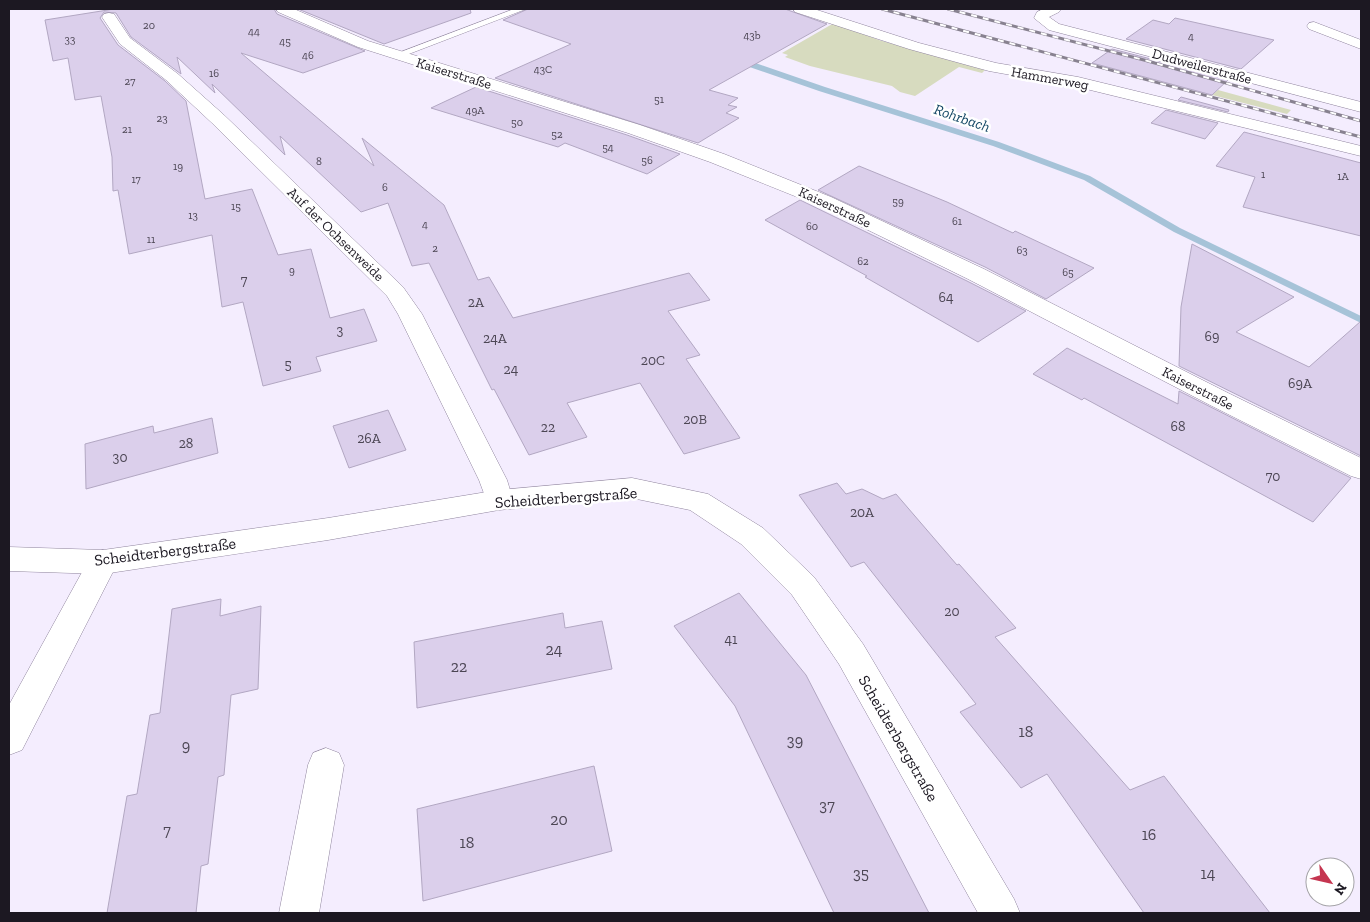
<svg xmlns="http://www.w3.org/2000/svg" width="1370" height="922" font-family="'Zilla Slab',serif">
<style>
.green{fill:#d7dbbf}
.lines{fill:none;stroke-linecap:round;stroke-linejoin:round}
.stream{fill:#a6c3d8;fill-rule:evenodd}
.building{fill:#dbcfeb;stroke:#b2a7c2}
.lane-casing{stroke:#90859e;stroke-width:1}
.street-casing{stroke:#90859e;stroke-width:1}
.secondary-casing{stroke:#90859e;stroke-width:1}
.lane{fill:#fff;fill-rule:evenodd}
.street{fill:#fff;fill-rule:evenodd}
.secondary{fill:#fff;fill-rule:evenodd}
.rail-casing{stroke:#888290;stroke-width:3}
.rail{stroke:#fff;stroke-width:2;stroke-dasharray:6;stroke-linecap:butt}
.labels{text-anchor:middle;stroke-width:5;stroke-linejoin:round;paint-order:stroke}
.far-number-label{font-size:11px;fill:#4c4654}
.far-street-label{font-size:14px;fill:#1c1822;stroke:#fff}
.number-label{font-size:14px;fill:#4c4654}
.far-water-label{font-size:15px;font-style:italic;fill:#124664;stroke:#fff}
.street-label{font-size:16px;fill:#1c1822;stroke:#fff}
.near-number-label{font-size:16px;fill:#4c4654}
</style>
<rect width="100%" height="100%" fill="#f4edfe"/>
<path class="green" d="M834 23 879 40 985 70 982 73 959 67 915 96 900 92 892 86 810 66 785 57 788 55 782 53Z
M1218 90 1291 110 1287 114 1212 95Z"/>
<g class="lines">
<path class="stream" d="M735 58H741L825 87 999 142 1090 176 1180 228 1361 316V323L1174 232 1084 180 993 146 819 91 735 62Z"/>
</g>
<path class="building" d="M114 9H274L277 14 365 51 303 73 241 53 374 166 362 138 444 205 478 280 489 277 513 318 689 273 710 300 668 311 700 355 686 359 740 438 684 454 640 383 567 403 587 437 529 455 494 389 492 390 429 263 412 266 388 203 361 212 280 136 285 155 212 84 215 93 177 57 181 74 131 37 116 13 104 12 100 18 118 45 165 81 186 101 205 199 252 189 278 255 311 249 330 318 364 309 377 341 316 357 321 371 263 386 243 302 222 307 212 235 129 254 118 190 113 191 112 157 101 96 75 100 68 58 53 61 45 20Z
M298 9H470L471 13 384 44Z
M528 9H785L827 24 709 90 738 98 728 105 737 107 726 113 739 118 698 143 495 78 571 44 503 20Z
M1175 18 1274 40 1241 69 1126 39 1153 20 1169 24Z
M1112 49 1229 79 1212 95 1092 63Z
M476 87 627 135 680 154 647 174 565 143 558 147 431 108Z
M1181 97 1229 110 1228 112 1178 100Z
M1166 110 1218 123 1205 139 1151 123Z
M1244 132 1361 163V236L1243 207 1255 177 1216 166Z
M859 166 947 202 1013 233 1015 231 1094 268 1046 299 985 267 818 190Z
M800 200 967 281 1026 311 978 342 865 277 867 276 765 220Z
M1192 244 1294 297 1236 332 1309 367 1361 321V456L1179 366 1181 307Z
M1067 348 1178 404 1179 391 1351 478 1313 522 1084 398 1082 400 1033 374Z
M388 410 406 450 349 468 333 426Z
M212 418 218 453 86 489 85 444 153 426 154 433Z
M837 483 846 494 862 489 883 499 896 494 957 565 959 564 1016 628 995 637 1130 790 1164 776 1270 913H1144L1047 774 1021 788 960 712 976 704 864 562 851 567 799 495Z
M739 593 806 675 929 913H834L735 706 674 626Z
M221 599 220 616 261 606 258 689 231 695 224 775 218 777 208 864 201 866 196 913H107L127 796 137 794 150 715 160 713 172 609Z
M563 613 565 628 602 621 612 669 417 708 414 642Z
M594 766 612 851 423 901 417 809Z"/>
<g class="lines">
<defs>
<path id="lane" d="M514 9H526L401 57 398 58 393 55Z"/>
<path id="street" d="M793 9H814L919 43 996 63 1078 77 1361 146V156L1078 87 989 71 909 49 795 12Z
M1043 9H1061L1059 12 1049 17 1059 24 1361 102V112L1049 30 1034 18 1037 12Z
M109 13 114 14 130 38 178 74 224 115 403 287 422 314 507 480 513 500 509 507 499 510 489 507 479 480 398 314 387 296 212 123 166 80 120 44 102 17 104 14Z
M1314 22 1361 40V49L1309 29 1307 26 1309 23Z
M103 550 114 554 118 562 22 750 9 755V705L92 554Z
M326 748 339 753 344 765 319 913H279L308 765 313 753Z"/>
<path id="secondary" d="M276 9H294L368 41 640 125 724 154 831 197 984 269 1228 393 1361 458V479L1351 476 1210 405 968 279 817 205 710 162 628 133 358 47 278 12Z
M632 478 708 494 763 528 814 577 863 644 1014 899 1020 913H978L839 664 792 595 741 544 690 510 632 498 499 510 328 540 103 574 9 571V547L103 550 328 518 499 490Z"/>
</defs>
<use href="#lane" class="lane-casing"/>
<use href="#street" class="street-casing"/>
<use href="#secondary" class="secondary-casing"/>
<use href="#lane" class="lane"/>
<use href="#street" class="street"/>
<use href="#secondary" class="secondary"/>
<defs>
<path id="rail" d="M882 9 1361 137
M948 9 1144 60 1361 121"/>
</defs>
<use href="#rail" class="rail-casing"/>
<use href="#rail" class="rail"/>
</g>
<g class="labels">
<g class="far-number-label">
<text x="149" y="29">20</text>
<text x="254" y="35">44</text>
<text x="752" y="39">43b</text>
<text x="1191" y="40">4</text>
<text x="70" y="43">33</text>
<text x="285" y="45">45</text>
<text x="308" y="59">46</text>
<text x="543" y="73">43C</text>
<text x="214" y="77">16</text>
<text x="130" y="85">27</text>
<text x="659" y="103">51</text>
<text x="475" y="114">49A</text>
<text x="162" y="122">23</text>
<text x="517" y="126">50</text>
<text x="127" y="133">21</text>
<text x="557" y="138">52</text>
<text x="608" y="151">54</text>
<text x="647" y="164">56</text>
<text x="319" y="165">8</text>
<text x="178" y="170">19</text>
<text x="1263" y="178">1</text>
<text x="1343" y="180">1A</text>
<text x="136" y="183">17</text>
<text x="385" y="191">6</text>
<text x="898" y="205">59</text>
<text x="236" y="210">15</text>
<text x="193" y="219">13</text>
<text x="957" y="225">61</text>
<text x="425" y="228">4</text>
<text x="812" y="230">60</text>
<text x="151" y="243">11</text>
<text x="435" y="252">2</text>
<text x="1022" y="254">63</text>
<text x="863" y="265">62</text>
<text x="292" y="274">9</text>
<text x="1068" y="276">65</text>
</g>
<g class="far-street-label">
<text transform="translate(1202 66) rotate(15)" y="5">Dudweilerstraße</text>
<text transform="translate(454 73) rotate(17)" y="5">Kaiserstraße</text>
<text transform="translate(1050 78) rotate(10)" y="5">Hammerweg</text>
<text transform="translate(835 207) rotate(25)" y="5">Kaiserstraße</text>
<text transform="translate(336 234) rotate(44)" y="5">Auf der Ochsenweide</text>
<text transform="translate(1198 388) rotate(27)" y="5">Kaiserstraße</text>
</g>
<g class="number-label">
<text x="244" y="285">7</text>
<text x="946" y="302">64</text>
<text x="476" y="307">2A</text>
<text x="340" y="335">3</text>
<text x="1212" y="341">69</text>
<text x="495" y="343">24A</text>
<text x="653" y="365">20C</text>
<text x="288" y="369">5</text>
<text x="511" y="374">24</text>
<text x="1300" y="388">69A</text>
<text x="695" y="424">20B</text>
<text x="1178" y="431">68</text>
<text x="548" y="432">22</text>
<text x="369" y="443">26A</text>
<text x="186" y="448">28</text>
<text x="120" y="462">30</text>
<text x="1273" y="481">70</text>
<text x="862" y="517">20A</text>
<text x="952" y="616">20</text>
<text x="731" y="644">41</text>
</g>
<g class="far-water-label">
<text transform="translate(962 118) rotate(19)" y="5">Rohrbach</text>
</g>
<g class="street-label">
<text transform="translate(566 497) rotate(-4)" y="6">Scheidterbergstraße</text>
<text transform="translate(165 551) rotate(-7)" y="6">Scheidterbergstraße</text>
<text transform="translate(899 738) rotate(60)" y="6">Scheidterbergstraße</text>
</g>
<g class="near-number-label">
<text x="554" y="655">24</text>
<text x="459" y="672">22</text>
<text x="1026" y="737">18</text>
<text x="795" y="746">39</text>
<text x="186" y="751">9</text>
<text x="827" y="811">37</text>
<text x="559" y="825">20</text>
<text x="167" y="836">7</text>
<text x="1149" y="840">16</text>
<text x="467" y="848">18</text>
<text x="861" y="879">35</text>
<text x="1208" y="879">14</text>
</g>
</g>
<rect width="1370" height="922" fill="none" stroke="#1c1822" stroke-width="20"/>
<g transform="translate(1330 882) rotate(124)"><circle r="24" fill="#ffffff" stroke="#a4a3a7"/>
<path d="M0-4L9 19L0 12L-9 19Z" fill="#c53550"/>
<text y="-8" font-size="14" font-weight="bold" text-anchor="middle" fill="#1c1822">N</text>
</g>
</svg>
